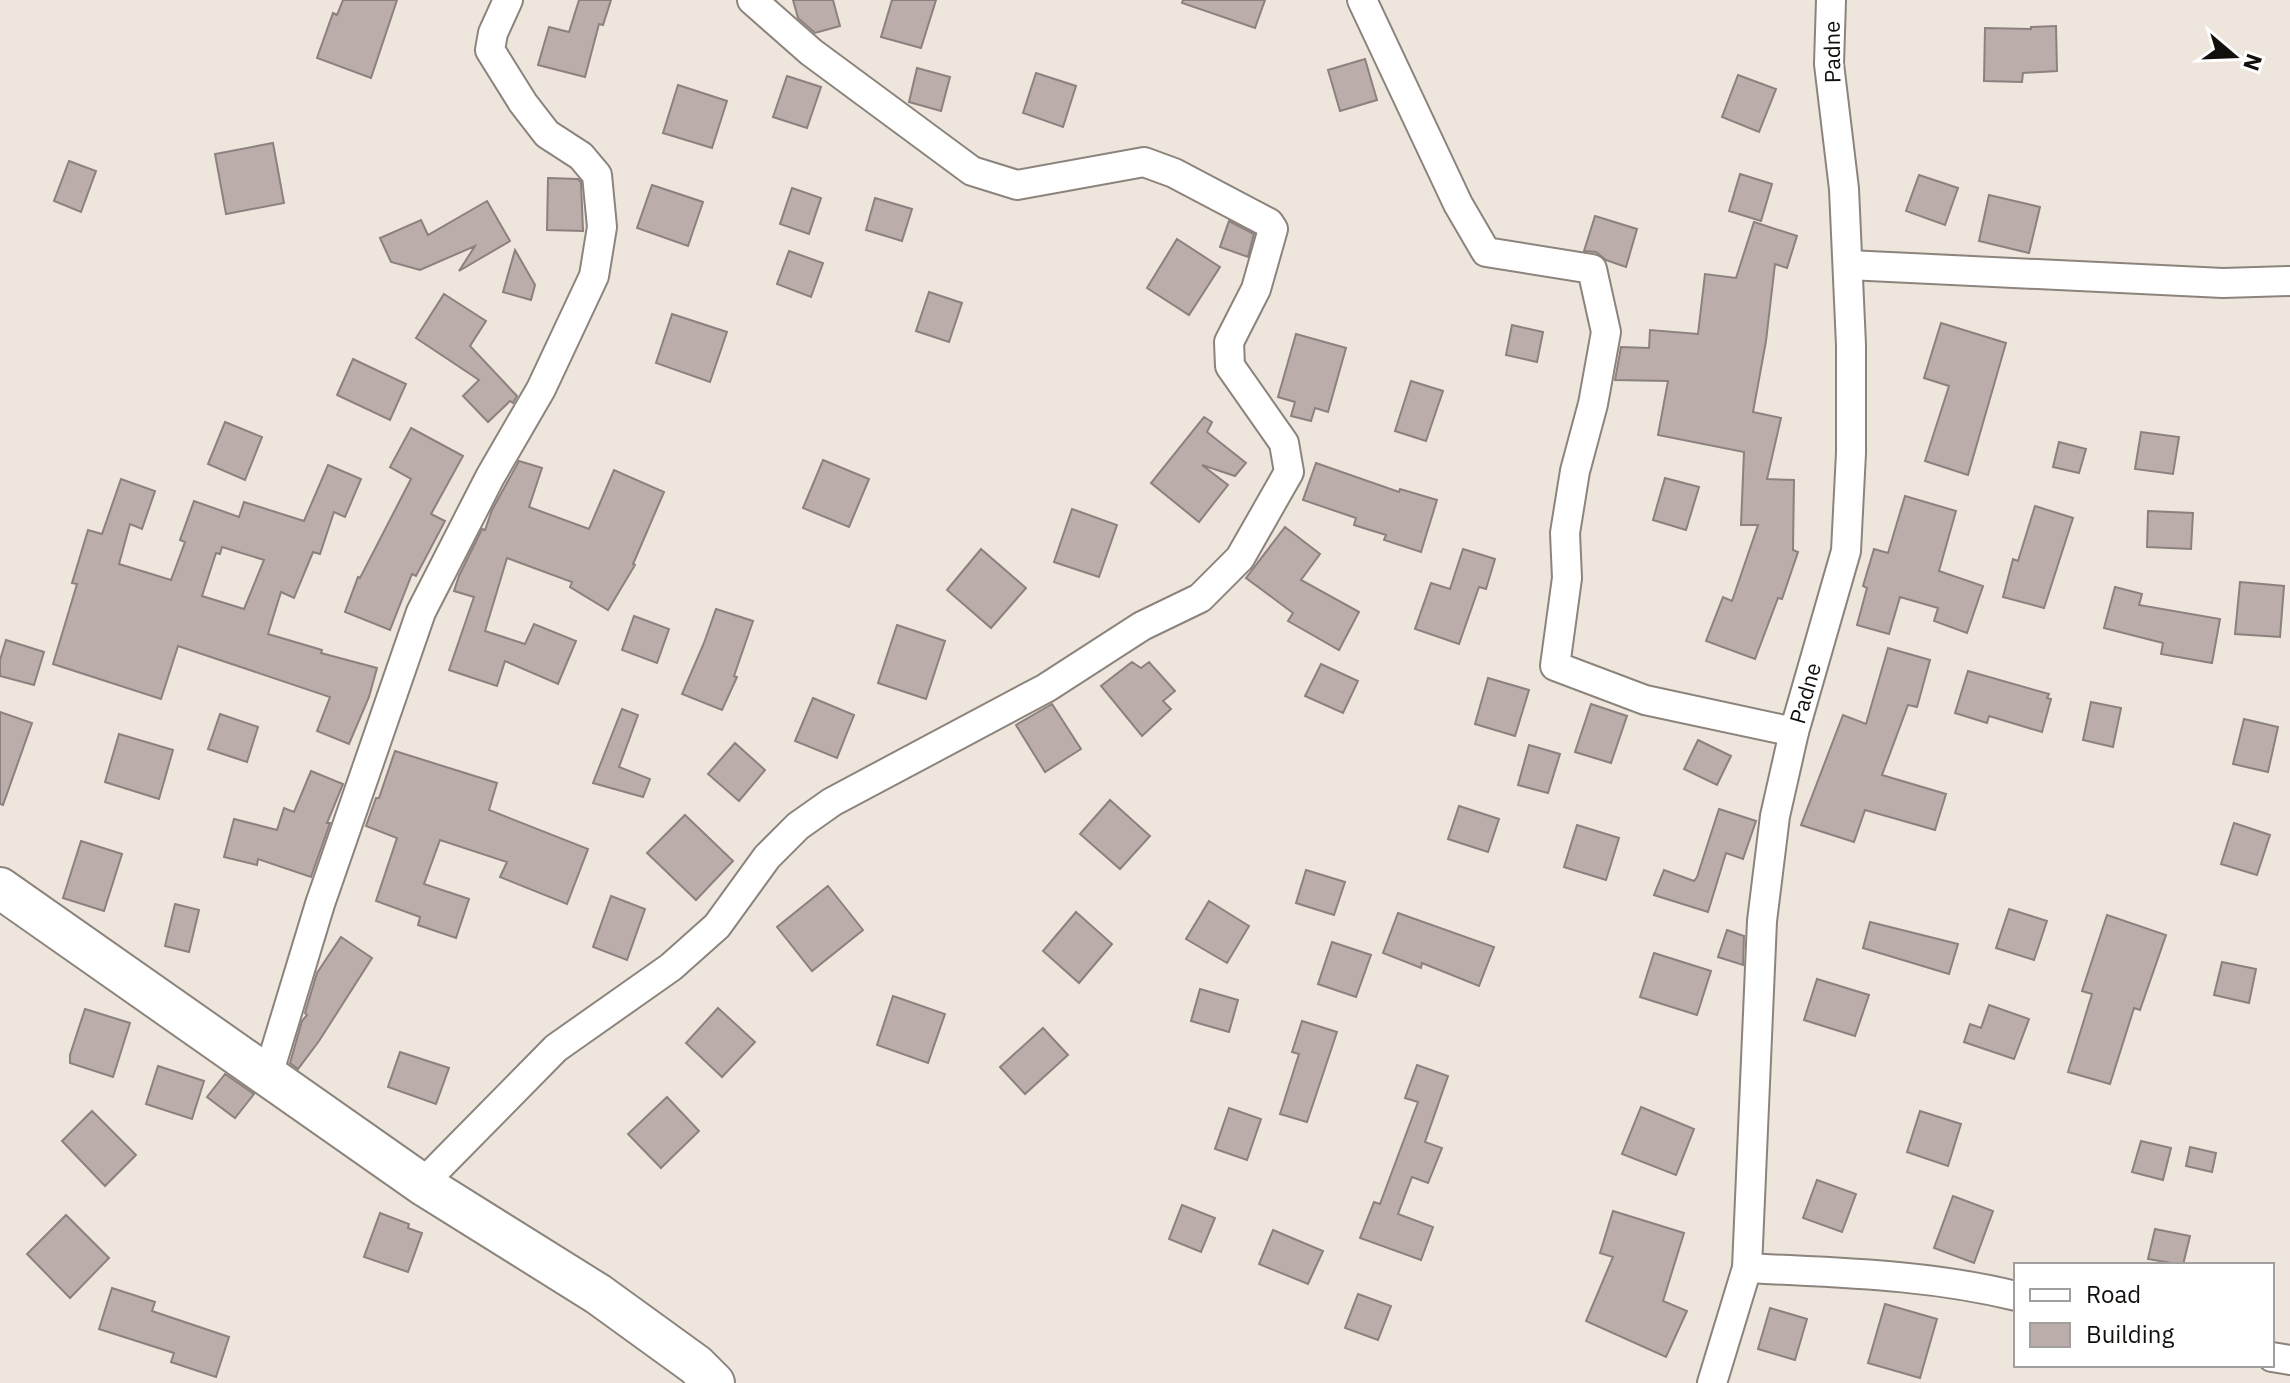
<svg xmlns="http://www.w3.org/2000/svg" width="2290" height="1383" font-family="'IBM Plex Sans',sans-serif">
<style>
.building{fill:#baadaa;stroke:#8d817f;stroke-width:2;fill-rule:evenodd}
.lines{fill:none;stroke-linecap:round;stroke-linejoin:round}
.street-casing{stroke:#8c847c;stroke-width:32}
.secondary-casing{stroke:#8c847c;stroke-width:44}
.street{stroke:#fff;stroke-width:28}
.secondary{stroke:#fff;stroke-width:40}
.labels{text-anchor:middle;stroke-width:6;stroke-linejoin:round;paint-order:stroke}
.street-label{font-size:22px;fill:#120f0c;stroke:#fff}
</style>
<rect width="100%" height="100%" fill="#eee5dc"/>
<path class="building" d="M343 0H397L371 78 317 58 333 13 337 15Z
M579 0H611L603 25 599 24 585 77 538 65 549 27 569 32Z
M793 0H833L840 26 815 33 798 18Z
M892 0H936L921 48 881 37Z
M1183 0H1265L1255 28 1182 3Z
M2056 26 2057 71 2023 73 2022 82 1984 81 1985 28 2031 29V27Z
M1365 59 1377 100 1340 111 1328 70Z
M917 68 950 77 941 111 909 102Z
M1036 73 1076 86 1063 127 1023 113Z
M1738 75 1776 89 1759 132 1722 117Z
M787 76 821 87 807 128 773 117Z
M678 85 727 101 712 148 663 133Z
M273 143 284 203 226 214 215 154Z
M69 161 96 171 81 212 54 201Z
M1740 174 1772 184 1761 221 1729 211Z
M1919 175 1958 188 1945 225 1906 211Z
M548 178 578 179 581 182 583 231 547 230Z
M652 185 703 202 688 246 637 228Z
M792 188 821 198 809 234 780 224Z
M1989 195 2040 207 2029 253 1979 241Z
M875 198 912 209 902 241 866 230Z
M487 201 510 241 459 271 475 246 420 270 391 262 380 238 421 220 428 235Z
M1595 216 1637 229 1626 267 1606 260 1596 252 1584 251Z
M1229 221 1254 234 1248 257 1220 247Z
M1754 222 1797 236 1787 268 1775 264 1766 341 1753 412 1781 418 1767 479 1794 480 1793 550 1798 552 1782 599 1778 598 1755 659 1706 641 1723 597 1732 601 1758 525H1741L1744 452 1658 435 1668 381 1615 380 1621 347 1649 348 1650 330 1698 334 1705 274 1736 278Z
M1177 239 1220 267 1189 315 1147 288Z
M515 250 535 285 531 300 503 292Z
M789 251 823 263 811 297 777 284Z
M929 292 962 303 949 342 916 331Z
M444 294 486 321 470 346 517 396 513 403 510 401 488 422 463 396 479 380 416 338Z
M672 314 727 332 710 382 656 363Z
M1941 323 2006 343 1968 475 1925 461 1949 386 1924 378Z
M1512 325 1543 332 1537 362 1506 355Z
M1296 334 1346 348 1328 412 1315 408 1311 421 1291 416 1295 402 1278 397Z
M353 359 406 384 390 420 337 395Z
M1411 381 1443 391 1426 441 1395 431Z
M1204 417 1212 422 1207 432 1246 463 1235 476 1202 465 1228 485 1199 522 1151 483Z
M225 422 262 437 245 480 208 464Z
M411 428 463 456 431 514 445 521 416 576 412 574 390 630 345 612 358 577 360 578 411 479 390 467Z
M2141 432 2179 437 2173 474 2135 469Z
M2059 442 2086 449 2079 473 2053 467Z
M823 460 869 479 849 527 803 508Z
M519 461 542 468 529 507 589 529 614 470 664 492 633 564 635 565 608 610 570 587 572 582 507 558 485 631 525 644 534 624 576 641 558 684 505 661 497 686 449 670 474 597 454 591 459 576 482 529 485 530 492 510Z
M1316 463 1399 492 1400 489 1437 500 1421 552 1384 540 1386 535 1354 525 1356 518 1303 500Z
M328 465 361 479 345 517 334 512 320 554 313 552 294 598 281 592 268 634 322 650 321 653 377 668 369 697 349 744 317 731 330 697 178 646 161 699 53 664 77 584 72 583 88 530 102 534 121 479 155 491 142 529 130 524 119 564 171 580 185 542 180 540 194 501 239 517 244 502 304 521ZM222 547 264 560 244 609 202 596 216 553 220 554Z
M1665 478 1699 487 1686 530 1653 520Z
M1905 496 1956 511 1939 571 1983 586 1967 633 1934 621 1938 608 1900 597 1889 634 1857 625 1867 588 1863 586 1874 549 1888 553Z
M2035 506 2073 518 2044 608 2003 597 2013 559 2018 561Z
M1072 509 1117 525 1099 577 1054 562Z
M2148 511 2193 513 2191 549 2147 547Z
M1285 527 1320 554 1301 580 1359 612 1339 650 1288 621 1293 613 1246 578Z
M981 549 1026 588 991 628 947 590Z
M1463 549 1495 559 1486 589 1479 587 1459 644 1415 629 1431 583 1450 589Z
M2240 582 2284 586 2280 637 2235 634Z
M2115 587 2142 594 2139 605 2220 619 2212 663 2161 654 2163 643 2104 628Z
M716 609 753 621 734 676 737 677 722 710 682 694 704 643Z
M634 616 669 629 657 663 622 650Z
M897 625 945 641 926 699 878 683Z
M6 640 44 652 34 685 0 676V660Z
M1888 648 1930 660 1917 707 1908 705 1882 775 1946 794 1935 830 1865 810 1854 842 1801 825 1843 715 1866 724Z
M1132 662 1141 668 1149 662 1175 691 1163 701 1171 709 1142 736 1101 686Z
M1321 664 1358 681 1343 713 1305 696Z
M1968 671 2049 694 2047 698 2051 699 2042 732 1989 716 1987 723 1955 713Z
M1488 678 1529 690 1515 736 1475 724Z
M813 698 854 715 837 758 795 741Z
M2091 702 2121 708 2113 747 2083 740Z
M1052 704 1081 749 1045 772 1016 725Z
M1591 704 1627 716 1611 763 1575 752Z
M622 709 638 715 619 767 650 779 643 797 593 783Z
M0 712 32 723 3 805 0 804Z
M220 714 258 727 247 762 208 749Z
M2244 719 2278 727 2268 772 2233 764Z
M119 734 173 750 159 799 105 782Z
M1698 740 1731 756 1717 785 1684 769Z
M735 743 765 770 739 801 708 774Z
M1529 745 1560 754 1548 793 1518 785Z
M395 751 497 783 489 810 588 849 567 904 500 877 507 862 440 840 424 884 469 899 456 938 418 925 420 917 376 901 397 838 366 826 376 798H379Z
M311 771 343 784 327 823H330L311 877 258 859 257 865 224 857 234 819 277 830 284 808 294 812Z
M1110 800 1150 836 1120 869 1080 834Z
M1459 806 1499 819 1488 852 1448 839Z
M1719 809 1756 821 1743 859 1726 853 1708 912 1654 895 1664 870 1694 881 1697 877Z
M685 815 733 861 696 900 647 853Z
M2234 823 2270 835 2257 875 2221 864Z
M1577 825 1619 838 1606 880 1564 867Z
M81 841 122 854 104 911 63 898Z
M1306 870 1345 882 1334 915 1296 903Z
M828 886 863 930 812 971 777 927Z
M611 896 645 909 627 960 593 947Z
M1209 901 1249 926 1227 963 1186 939Z
M175 904 199 910 189 952 165 946Z
M2009 909 2047 921 2034 960 1996 948Z
M1076 912 1112 944 1079 983 1043 951Z
M1398 913 1494 947 1479 986 1422 963 1421 968 1383 953Z
M2107 915 2166 935 2140 1010 2134 1008 2110 1084 2068 1072 2092 994 2082 991Z
M1870 922 1958 944 1949 974 1863 948Z
M1727 930 1744 936 1743 965 1718 957Z
M341 937 372 958 319 1041 298 1069 290 1063 302 1021 307 1015 305 1013 317 973Z
M1332 942 1371 955 1356 997 1318 984Z
M1654 953 1711 971 1697 1015 1640 997Z
M2222 962 2256 969 2249 1003 2214 995Z
M1817 979 1869 995 1855 1036 1804 1020Z
M1200 989 1238 1000 1229 1032 1191 1021Z
M893 996 945 1014 928 1063 877 1045Z
M1989 1005 2029 1019 2014 1059 1964 1042 1970 1024 1981 1028Z
M718 1008 755 1042 722 1077 686 1043Z
M85 1009 130 1023 113 1077 70 1063V1055Z
M1302 1021 1337 1032 1307 1122 1280 1114 1299 1054 1292 1052Z
M1043 1028 1068 1055 1025 1094 1000 1067Z
M400 1052 449 1068 436 1104 388 1087Z
M1417 1065 1448 1076 1425 1142 1442 1148 1428 1183 1412 1177 1398 1214 1433 1227 1421 1260 1360 1238 1374 1202 1380 1204 1418 1102 1405 1098Z
M158 1066 204 1081 192 1119 146 1104Z
M225 1074 254 1094 235 1118 207 1097Z
M667 1097 699 1131 661 1168 628 1134Z
M1641 1107 1694 1129 1676 1175 1622 1154Z
M1229 1108 1261 1119 1247 1160 1215 1149Z
M92 1111 136 1155 105 1186 62 1141Z
M1920 1111 1961 1124 1948 1166 1907 1152Z
M2141 1141 2171 1148 2163 1180 2132 1172Z
M2190 1147 2216 1153 2212 1172 2186 1166Z
M1817 1180 1856 1194 1842 1232 1803 1218Z
M1953 1196 1993 1211 1974 1263 1934 1248Z
M1182 1205 1215 1218 1201 1252 1169 1239Z
M1613 1211 1684 1233 1663 1301 1687 1311 1666 1357 1586 1321 1613 1257 1600 1253Z
M380 1213 409 1224 408 1228 422 1233 408 1272 364 1257Z
M66 1215 109 1258 70 1298 27 1254Z
M2155 1229 2190 1236 2183 1265 2148 1259Z
M1273 1230 1323 1251 1308 1284 1259 1264Z
M112 1288 155 1302 152 1311 229 1337 216 1377 171 1362 174 1353 99 1329Z
M1358 1294 1391 1306 1378 1340 1345 1328Z
M1885 1304 1937 1319 1920 1378 1868 1363Z
M1770 1308 1807 1319 1795 1360 1758 1349Z"/>
<g class="lines">
<defs>
<g id="street">
<path d="M1362 0 1458 204 1486 252 1592 269 1606 332 1593 404 1575 471 1565 533 1567 578 1555 666 1645 700 1794 732"/>
<path d="M1848 265 2223 283 2290 281"/>
<path d="M268 1075 320 904 421 612 490 477 541 389 594 276 602 227 597 175 581 156 547 134 523 103 490 50 493 33 508 0"/>
<path d="M422 1184 556 1048 671 967 717 926 767 857 798 826 832 802 1046 688 1142 626 1200 598 1240 558 1289 472 1284 443 1230 366 1229 342 1256 289 1273 229 1269 223 1174 173 1144 162 1017 185 972 171 811 52 752 0"/>
<path d="M1747 1268C1839 1273 1926 1274 2016 1296"/>
<path d="M2272 1357 2290 1360"/>
<path id="s1" d="M1712 1383 1747 1268 1762 921 1775 816 1794 732 1846 551 1851 453V345L1844 189 1829 64 1831 0"/>
</g>
<path id="secondary" d="M0 888 422 1184 598 1294 696 1365 714 1383"/>
</defs>
<use href="#street" class="street-casing"/>
<use href="#secondary" class="secondary-casing"/>
<use href="#street" class="street"/>
<use href="#secondary" class="secondary"/>
</g>
<g class="labels">
<g class="street-label">
<text transform="translate(1832 52) rotate(-91)" y="8">Padne</text>
<text dy="8" stroke="none"><textPath href="#s1" startOffset="700">Padne</textPath></text>
</g>
</g>
<rect x="2014" y="1263" width="260" height="104" fill="#ffffff" stroke="#a09f9e" stroke-width="2"/>
<rect x="2030" y="1289" width="40" height="12" fill="#ffffff" stroke="#a09f9e" stroke-width="2"/>
<text x="2086" y="1303" font-size="24" fill="#120f0c">Road</text>
<rect x="2030" y="1323" width="40" height="24" fill="#baadaa" stroke="#a09f9e" stroke-width="2"/>
<text x="2086" y="1343" font-size="24" fill="#120f0c">Building</text>
<g transform="translate(2234 56) rotate(109)" stroke="#ffffff" stroke-width="6" paint-order="stroke">
<path d="M0-6L14 30L0 20L-14 30Z" fill="#120f0c"/>
<text y="-12" font-size="22" font-weight="bold" text-anchor="middle" fill="#120f0c">N</text>
</g>
</svg>
